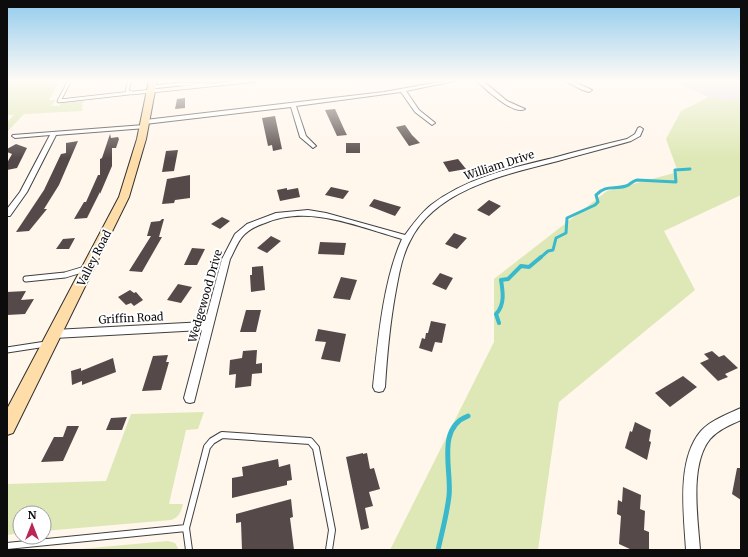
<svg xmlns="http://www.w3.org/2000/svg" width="748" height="557" font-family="Merriweather,serif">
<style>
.industrial{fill:#e7e0eb}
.green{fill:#dee8b6}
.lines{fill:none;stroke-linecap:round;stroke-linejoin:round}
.stream-far2{stroke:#39b9cb;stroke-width:3}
.stream-far1{stroke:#39b9cb;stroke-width:4}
.stream{stroke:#39b9cb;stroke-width:5}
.building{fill:#554a49}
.service-far2-casing{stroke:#3f3f3f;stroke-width:4.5}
.service-far1-casing{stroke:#3f3f3f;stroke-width:7}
.service-casing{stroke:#3f3f3f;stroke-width:8}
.minor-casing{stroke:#3f3f3f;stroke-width:2}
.secondary-casing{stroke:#2e2e2e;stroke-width:2}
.service-far2{stroke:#fff;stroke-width:3}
.service-far1{stroke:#fff;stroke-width:5}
.service{stroke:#fff;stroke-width:6}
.minor{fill:#fff;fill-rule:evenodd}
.secondary{fill:#fedda8;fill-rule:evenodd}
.labels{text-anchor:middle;stroke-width:4;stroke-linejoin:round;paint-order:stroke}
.street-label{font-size:11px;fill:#0c0c0c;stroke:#fff}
</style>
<rect width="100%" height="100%" fill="#fff6ec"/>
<path class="industrial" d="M669 80H741V97L731 101H722L708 97Z"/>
<path class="green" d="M7 80H60L49 100H56L51 106H59L61 103 83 101 82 111 24 114 7 132V122L14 115H7Z
M709 97C721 100 729 101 741 97V195L664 231 695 290 559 402 538 550H390L494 342V279L607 191 678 172 666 139 681 111Z
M204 412 198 429 186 430 169 504H183C181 512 179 517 171 520L44 531V513H20V533L7 535V484L106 481 131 414Z
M168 541 175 543 179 550H69Z"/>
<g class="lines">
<path class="stream-far2" d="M540 258 548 251 553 250 556 238 566 233 567 218 595 205 598 202 596 195C606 184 614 190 626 186 630 185 632 181 637 180L676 182 675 170 690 169"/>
<path class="stream-far1" d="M499 323 496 314C505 305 503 292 501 280L508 279 521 266 529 267 541 257"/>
<path class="stream" d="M438 550C442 532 447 514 449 496 452 470 436 428 468 416"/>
</g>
<path class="building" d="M185 98V108L175 109 177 99Z
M335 109 344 129 347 135 337 136 325 110Z
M275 116 282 149 273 151 272 145 268 146 262 118Z
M405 125 412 135 420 143 409 146 396 127Z
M110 134 111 138 118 137 119 139 116 148H112V166L100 194V192L87 218 74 219 84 202H86L98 175H100V159L102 158Z
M78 141 59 185 44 209H47L29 231 16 232 44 190 61 154 66 153V143Z
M346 143H360V153H346Z
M16 144 27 148 17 168 7 170V163L12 154 7 152V149Z
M178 150 174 171 162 172 166 151Z
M458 159 466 169 449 172 443 162Z
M190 175V198L175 200 174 203 162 204 167 179Z
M331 187 349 191 343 199 325 195Z
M287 188V190L298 188 300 197 280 201 277 190Z
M374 199 401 207 395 216 369 206Z
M489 200 501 206 489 216 477 210Z
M222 217 230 221 220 229 211 224Z
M162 219H164L159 237H162L142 272 129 271 151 236H147L151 222 160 221Z
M454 233 467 238 457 249 445 244Z
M271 236 281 241 267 253 257 248Z
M75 238 69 249H56L63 239Z
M320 242 346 243 344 255 318 254Z
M192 248 205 249 197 265H184Z
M263 266 265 290 251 292 250 275H252V267Z
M440 273 453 278 446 290 432 284Z
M341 277 357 280 350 300 333 298Z
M178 284 192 287 181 303 167 300Z
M130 290 134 293 136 292 143 300 134 306 131 303 126 305 118 297Z
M26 291 21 300 34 299 25 314 7 315V292Z
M246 310H261L256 332H240Z
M431 321 446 324 442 343 435 342 432 352 419 348 422 338 425 339 426 333H428Z
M318 329 346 334 340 362 321 359 326 342 315 341Z
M257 350 256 364 262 363V373L252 374 251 386 235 388 236 374 229 375 230 360 242 358 243 351Z
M712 351 719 357 724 355 738 368 725 374 728 377 718 381 700 363 709 359 704 354Z
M168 355 166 362H169L161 390 142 391 153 356Z
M113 358 116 372 82 385V381L72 385 71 371 81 368V371Z
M683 376 697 387 670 407 655 393Z
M127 417 122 430H106L111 418Z
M635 422 651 430 649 441 651 442 647 460 625 448 630 431 632 432Z
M67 426H79L63 461 41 462 54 437H63Z
M363 453V454L367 453 370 469 374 468 380 489 369 492 373 506 365 508 369 528 361 530 346 457Z
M278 459 279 467 290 464 292 480 287 481V485L232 498V478L243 476 242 467Z
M737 468H741V500L732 494Z
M623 487 641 495 640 509 645 511 644 530 649 532V550H632L619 544 621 516 617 514 618 500 622 502Z
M291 499 293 517 290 518 294 550H242L241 522 236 523V514Z"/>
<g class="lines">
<defs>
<path id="service-far2" d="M70 80 59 101 130 93
M130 80 127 91 132 93 211 85 181 84 152 87
M211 85 258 80"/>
<path id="service-far1" d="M26 279 65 275 85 269
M7 350 46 344"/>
<path id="service" d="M7 546 186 528
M189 550 186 528 207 447 212 441 222 435 310 441 316 448 332 530 329 550"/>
<path id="minor" d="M450 80H459L406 91 419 110 434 122 435 123 432 125 415 112 401 92 296 106 306 136 316 146 313 148 300 137 291 107 145 124 142 122 145 120 384 92Z
M476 80H482L507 101 525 109C514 116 484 88 476 80Z
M564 80H570L592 90 589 92 580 89Z
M144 125 146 126V128L56 135 27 192 10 216H7V209L20 192 50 135 15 138 12 136 13 135Z
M640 127 643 129 640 136 631 141C607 148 582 154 558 161 507 174 435 189 410 241 402 256 399 274 396 290 390 322 387 355 385 387L383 391 379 392 375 391 373 387C378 341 383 281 402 239 359 227 309 204 265 223 256 226 248 230 242 237 237 243 234 252 230 259L194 402 190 403 186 402 184 398 202 330 54 338 50 337 49 334 50 331 54 330 205 322 222 259 235 234 247 224 276 213 308 210 326 213 405 235C413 224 421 213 431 205 466 178 511 168 553 158 577 151 602 145 627 139L635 134 638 128Z
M741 408V420C730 425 718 430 710 439 689 465 698 519 700 550H686C684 515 676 460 701 431 711 420 728 414 741 408Z"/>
<path id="secondary" d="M149 80H157L146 139 129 197 13 433 7 435V409L119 197 137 139Z"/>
</defs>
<use href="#service-far2" class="service-far2-casing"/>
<use href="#service-far1" class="service-far1-casing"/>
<use href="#service" class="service-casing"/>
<use href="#minor" class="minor-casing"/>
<use href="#secondary" class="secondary-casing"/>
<use href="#service-far2" class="service-far2"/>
<use href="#service-far1" class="service-far1"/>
<use href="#service" class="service"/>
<use href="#minor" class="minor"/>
<use href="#secondary" class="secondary"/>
</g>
<linearGradient id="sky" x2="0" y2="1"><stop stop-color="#92cbed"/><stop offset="0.51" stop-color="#fffbf6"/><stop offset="1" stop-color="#fffbf6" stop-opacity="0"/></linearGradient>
<rect width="748" height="158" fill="url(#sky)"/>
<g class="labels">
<g class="street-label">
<text transform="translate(499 165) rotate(-18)" y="4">William Drive</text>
<text transform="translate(94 258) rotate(-63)" y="4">Valley Road</text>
<text transform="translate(205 296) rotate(-74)" y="4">Wedgewood Drive</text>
<text transform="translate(131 318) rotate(-3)" y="4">Griffin Road</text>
</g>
</g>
<rect width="748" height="557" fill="none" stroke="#0c0c0c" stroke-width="16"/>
<g transform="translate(32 525)"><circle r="19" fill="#ffffff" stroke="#9e9e9e"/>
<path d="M0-3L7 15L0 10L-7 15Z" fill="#ba2656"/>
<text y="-6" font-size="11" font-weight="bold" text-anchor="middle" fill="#0c0c0c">N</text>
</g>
</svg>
